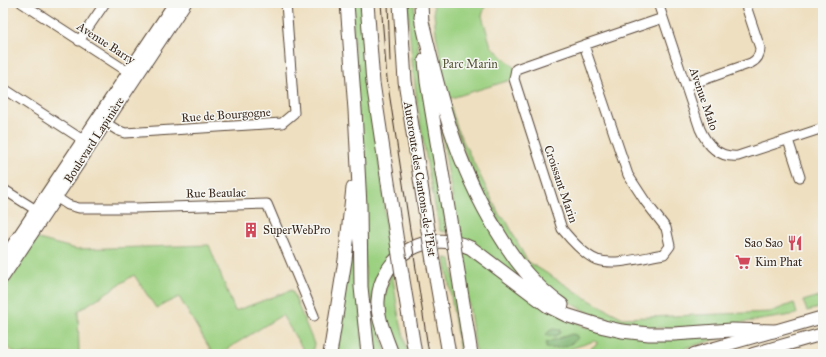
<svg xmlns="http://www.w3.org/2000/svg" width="826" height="357" font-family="'IM FELL Great Primer',serif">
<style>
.green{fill:#9dd182;stroke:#6c7e50;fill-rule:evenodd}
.forest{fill:#7eb370;stroke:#5c6e47}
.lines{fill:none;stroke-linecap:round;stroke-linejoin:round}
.minor-casing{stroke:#564536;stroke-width:11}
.major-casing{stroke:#564536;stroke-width:14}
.highway-casing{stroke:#564536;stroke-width:15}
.minor{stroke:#fff;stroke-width:9}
.major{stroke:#fff;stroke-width:12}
.highway{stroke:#fff;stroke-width:13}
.tram{stroke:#3b2a1e;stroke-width:1}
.highway-bridge-casing{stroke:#564536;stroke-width:15;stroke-linecap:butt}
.highway-bridge{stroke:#fff;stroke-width:13}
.labels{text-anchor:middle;stroke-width:3;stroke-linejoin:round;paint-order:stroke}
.street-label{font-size:12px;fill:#3b2a1e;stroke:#f6f6f2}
.park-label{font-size:12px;fill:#545437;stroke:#f6f6f2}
.poi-label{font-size:12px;fill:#3b2a1e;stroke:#f6f6f2;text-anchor:start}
</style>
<rect width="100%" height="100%" fill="#f6f6f2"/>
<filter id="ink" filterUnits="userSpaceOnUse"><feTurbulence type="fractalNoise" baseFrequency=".025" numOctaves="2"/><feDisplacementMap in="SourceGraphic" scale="8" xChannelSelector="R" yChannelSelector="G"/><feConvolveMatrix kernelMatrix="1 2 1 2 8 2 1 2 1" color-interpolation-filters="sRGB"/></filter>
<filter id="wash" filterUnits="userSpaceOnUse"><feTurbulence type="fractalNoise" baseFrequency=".012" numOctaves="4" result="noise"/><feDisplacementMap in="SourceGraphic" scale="16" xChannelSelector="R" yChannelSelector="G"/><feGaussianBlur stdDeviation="0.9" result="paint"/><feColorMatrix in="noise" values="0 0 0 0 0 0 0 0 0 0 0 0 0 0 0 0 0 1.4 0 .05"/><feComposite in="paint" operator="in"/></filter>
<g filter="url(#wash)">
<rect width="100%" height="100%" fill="#eedfc0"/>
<path class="green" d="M352 3H361L365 72 383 189 386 234 389 253 375 281 372 299 386 354H372L367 307Z
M408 3H414L420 71 447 232 440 231C425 156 411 80 408 3Z
M433 3H486L482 16 491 46 516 69 514 79 448 99 459 133 500 216 506 220 527 261 596 304 623 318 770 312 794 303 797 314C743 323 677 334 622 324 591 318 562 299 539 278 535 274 529 270 526 265 516 253 509 240 502 227 478 187 461 147 447 103L448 99 436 34Z
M442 115 527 279 524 282 459 238 439 116Z
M356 229 363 354H334L351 244Z
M35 238 76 249 209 245 235 311 292 290 314 344 312 354H306L282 315 219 354H213L179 297 156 308 134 275 78 311 79 352 76 354H17L3 344V292Z
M461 249 584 327 720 336 721 338 664 354H612L635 349 636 348 633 346 591 354 593 353 591 348 597 344V342L594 341 570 349 569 351 573 354H476ZM572 334 562 346 555 348 546 344 548 342Z
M445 258 451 259 462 336 463 354H460V353Z
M392 271 398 312 408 354H396L386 326 382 301Z
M823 295V307L807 311 803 301Z"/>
<path class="forest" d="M553 329 560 330V333C557 336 550 338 546 335L549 331Z
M572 334 576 335 578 338C572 346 555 350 546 348V343L548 342Z"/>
</g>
<g filter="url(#ink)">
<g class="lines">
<defs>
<path id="minor" d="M22 3 133 75
M658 3 700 129C707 145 718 158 738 156L823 128
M79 41 105 3
M584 45 628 175 645 201 666 228 670 246 664 254C645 257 615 266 597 260 584 255 571 240 562 229L514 79 516 69 584 45 663 18
M686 86 751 63C757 60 760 55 760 48L745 3
M3 88 83 140
M101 120 117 130 125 133 282 123 294 113 286 3
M788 140 800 177
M3 189 36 210
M51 194 68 205 79 208H136L267 204 314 316"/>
<path id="major" d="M3 260 175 3
M3 277 185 3
M694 354 823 317
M753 354 823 334"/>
<path id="highway" d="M347 3 355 110 360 206 361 287 368 354
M367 3 373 83 397 242
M400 3 405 81 428 230
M421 3 422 24
M421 17C439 94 455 163 497 231 515 261 533 285 562 305
M425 60 427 82 452 232
M456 259 471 354
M433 261 449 354
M402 274 415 354
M330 354 345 260 353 188
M392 354C386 337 377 319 378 301 380 254 430 228 471 248L548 306 566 315 604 327 622 331 649 334H674L732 330 774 331"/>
</defs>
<use href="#minor" class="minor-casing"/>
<use href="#major" class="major-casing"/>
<use href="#highway" class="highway-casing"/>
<use href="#minor" class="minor"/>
<use href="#major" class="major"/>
<use href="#highway" class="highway"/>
<path class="tram" d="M381 3 387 79 429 354
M388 3 390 61"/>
<defs>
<path id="highway-bridge" d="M428 230 433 261
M452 232 456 259
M397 242 402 274"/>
</defs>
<use href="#highway-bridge" class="highway-bridge-casing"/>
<use href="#highway-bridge" class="highway-bridge"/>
</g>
</g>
<defs>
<symbol id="building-bare" viewBox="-9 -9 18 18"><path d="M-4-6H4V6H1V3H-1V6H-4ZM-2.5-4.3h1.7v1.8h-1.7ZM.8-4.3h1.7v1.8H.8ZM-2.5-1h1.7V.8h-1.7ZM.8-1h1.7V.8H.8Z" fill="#d1495b" stroke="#f6f6f2" stroke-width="2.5" paint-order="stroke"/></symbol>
<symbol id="restaurant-bare" viewBox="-9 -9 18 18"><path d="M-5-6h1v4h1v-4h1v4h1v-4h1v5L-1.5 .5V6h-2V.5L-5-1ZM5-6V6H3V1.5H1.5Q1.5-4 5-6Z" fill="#d1495b" stroke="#f6f6f2" stroke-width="2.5" paint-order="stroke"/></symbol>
<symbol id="supermarket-bare" viewBox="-9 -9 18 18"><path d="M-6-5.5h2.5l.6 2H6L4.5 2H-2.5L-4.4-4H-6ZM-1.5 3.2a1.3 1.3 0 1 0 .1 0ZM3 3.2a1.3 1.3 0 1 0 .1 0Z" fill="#d1495b" stroke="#f6f6f2" stroke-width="2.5" paint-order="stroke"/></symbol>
</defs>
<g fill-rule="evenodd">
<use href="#building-bare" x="240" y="219" width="22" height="22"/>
<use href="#restaurant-bare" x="784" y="232" width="22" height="22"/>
<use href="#supermarket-bare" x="732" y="251" width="22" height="22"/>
</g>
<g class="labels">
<g class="street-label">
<text transform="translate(106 43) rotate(33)" y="4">Avenue Barry</text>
<text transform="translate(704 99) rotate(71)" y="4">Avenue Malo</text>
<text transform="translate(226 115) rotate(-4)" y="4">Rue de Bourgogne</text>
<text transform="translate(94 140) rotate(-57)" y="4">Boulevard Lapinière</text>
<text transform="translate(420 179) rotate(81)" y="4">Autoroute des Cantons-de-l'Est</text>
<text transform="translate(561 184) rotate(71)" y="4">Croissant Marin</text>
<text transform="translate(216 193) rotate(-1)" y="4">Rue Beaulac</text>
</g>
<g class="park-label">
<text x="470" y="68">Parc Marin</text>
</g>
<g class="poi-label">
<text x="263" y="234">SuperWebPro</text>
<text x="783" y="247" text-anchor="end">Sao Sao</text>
<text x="755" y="266">Kim Phat</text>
</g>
</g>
<rect width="826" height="357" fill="none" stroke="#f6f6f2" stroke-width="16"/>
</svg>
